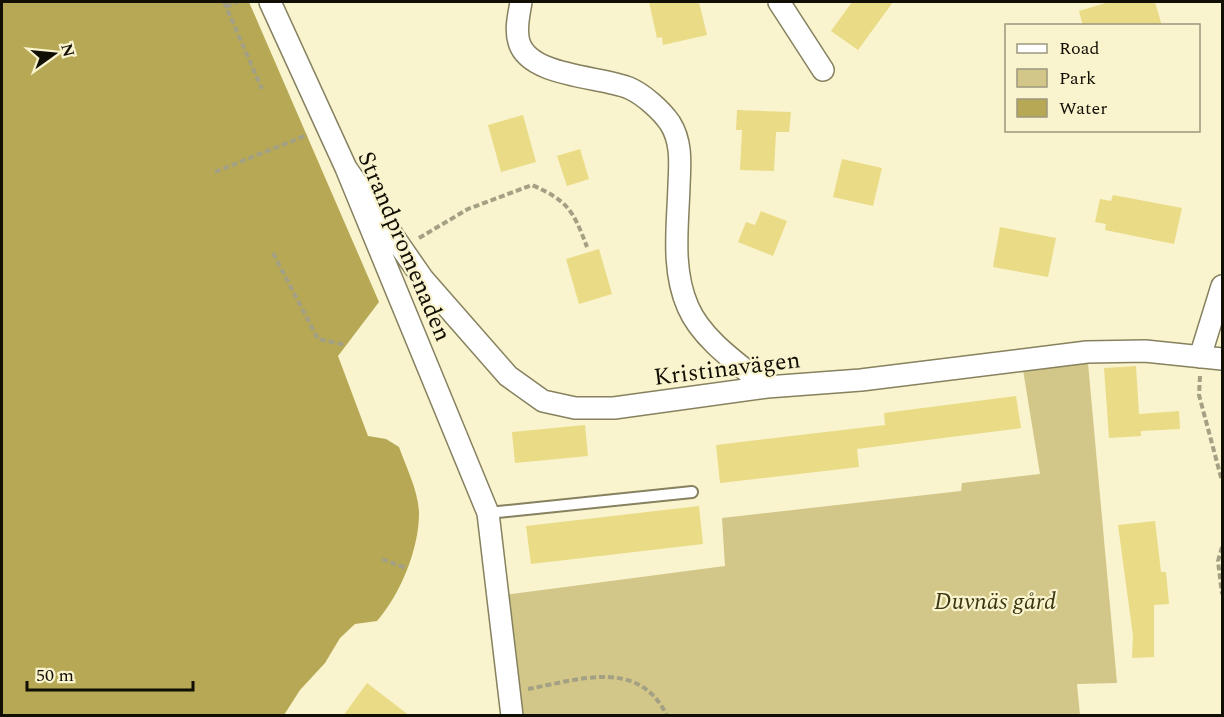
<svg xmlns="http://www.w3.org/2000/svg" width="1224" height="717" font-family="Spectral,serif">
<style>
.green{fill:#d2c788}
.water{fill:#b6a854}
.building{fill:#eadb86}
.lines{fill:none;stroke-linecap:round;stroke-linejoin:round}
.service-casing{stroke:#86815f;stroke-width:14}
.minor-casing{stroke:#86815f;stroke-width:24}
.path{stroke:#a4a084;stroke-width:4;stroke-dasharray:6 3;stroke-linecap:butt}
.service{stroke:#fff;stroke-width:10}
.minor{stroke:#fff;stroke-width:21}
.labels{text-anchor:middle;stroke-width:4.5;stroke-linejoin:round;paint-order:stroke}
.street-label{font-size:24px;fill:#110f04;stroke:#f9f3ce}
.park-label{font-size:24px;font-style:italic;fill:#3c3611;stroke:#f9f3ce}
</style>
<rect width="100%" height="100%" fill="#f9f3ce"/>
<path class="green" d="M1088 363 1117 683 1077 684 1080 715H520L505 595 725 566 722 518 961 491 962 483 1040 474 1023 370Z"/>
<path class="water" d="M2 2H249L379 302 338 356 368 436 386 439 399 447C406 467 419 492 419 514 419 549 400 595 377 621L355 624 340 638 325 663 300 690 284 715H2Z"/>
<path class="building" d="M649 2H699L707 35 663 45 662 37 657 38Z
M852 2H893L858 50 831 31Z
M1109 2H1155L1162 26H1083L1079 11Z
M737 110 791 112 789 132H776L774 171 740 170 742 130H736Z
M523 115 536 162 501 172 488 125Z
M580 149 589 179 567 186 557 156Z
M842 159 882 168 873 206 833 197Z
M1113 195 1182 208 1174 244 1105 230 1106 224 1095 222 1100 199 1111 201Z
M761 211 787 221 773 256 738 242 746 222 755 225Z
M1000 227 1056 238 1048 277 993 267Z
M599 249 612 294 579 304 566 259Z
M1136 366 1139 414 1179 411 1180 429 1141 431V436L1109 438 1104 368Z
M1016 396 1021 428 857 449 859 467 720 483 716 445 885 425 884 413Z
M585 425 588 456 515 463 512 432Z
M699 506 703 544 531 564 526 526Z
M1155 521 1161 572H1166L1169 604 1154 605V657L1132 658 1133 636 1118 525Z
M367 683 410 716H343Z"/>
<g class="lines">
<defs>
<path id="service" d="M488 513 692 492"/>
<path id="minor" d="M270 2 346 168 488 513 512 716
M521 2C519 15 515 29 519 42 529 77 600 76 629 88 643 94 661 110 670 123 682 142 680 163 679 185 678 224 671 269 688 307 702 340 740 365 767 387
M779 2 823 70
M346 168 423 279 508 376 543 401 575 408H614L767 387 861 380 1087 352 1145 351 1222 359
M1200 357 1222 286"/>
</defs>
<use href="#service" class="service-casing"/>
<use href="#minor" class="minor-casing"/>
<path class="path" d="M224 2 262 89
M226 7 237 2
M215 172 307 135
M419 238 468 209 532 185C568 201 573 210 587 247
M273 253 318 339 346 345
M1200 376 1199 395 1222 481
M1222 547 1218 561 1222 594
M382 559 406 568
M528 689C578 680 639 657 667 716"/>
<use href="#service" class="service"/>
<use href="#minor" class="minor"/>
</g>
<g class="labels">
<g class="street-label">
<text transform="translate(405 246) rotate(67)" y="8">Strandpromenaden</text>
<text transform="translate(727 368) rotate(-7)" y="8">Kristinavägen</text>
</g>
<g class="park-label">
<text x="995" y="609">Duvnäs gård</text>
</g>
</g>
<rect width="1224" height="717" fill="none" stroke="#110f04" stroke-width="6"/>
<rect x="1005" y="24" width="195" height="108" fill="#f9f3ce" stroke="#9c987d" stroke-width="1.5"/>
<rect x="1017" y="44" width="30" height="9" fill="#ffffff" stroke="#9c987d" stroke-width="1.5"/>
<text x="1059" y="54" font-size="18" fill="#110f04">Road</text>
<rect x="1017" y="69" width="30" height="18" fill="#d2c788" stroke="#9c987d" stroke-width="1.5"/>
<text x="1059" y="84" font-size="18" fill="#110f04">Park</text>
<rect x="1017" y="99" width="30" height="18" fill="#b6a854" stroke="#9c987d" stroke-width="1.5"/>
<text x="1059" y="114" font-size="18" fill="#110f04">Water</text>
<g transform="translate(54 54) rotate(75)" stroke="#f9f3ce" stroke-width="4.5" paint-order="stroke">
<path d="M0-4.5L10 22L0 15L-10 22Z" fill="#110f04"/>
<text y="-9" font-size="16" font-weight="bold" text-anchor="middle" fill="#110f04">N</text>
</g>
<path d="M27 681v9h166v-9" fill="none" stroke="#110f04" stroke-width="3"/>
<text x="36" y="681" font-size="18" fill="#110f04" stroke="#f9f3ce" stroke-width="4.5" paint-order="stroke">50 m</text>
</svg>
